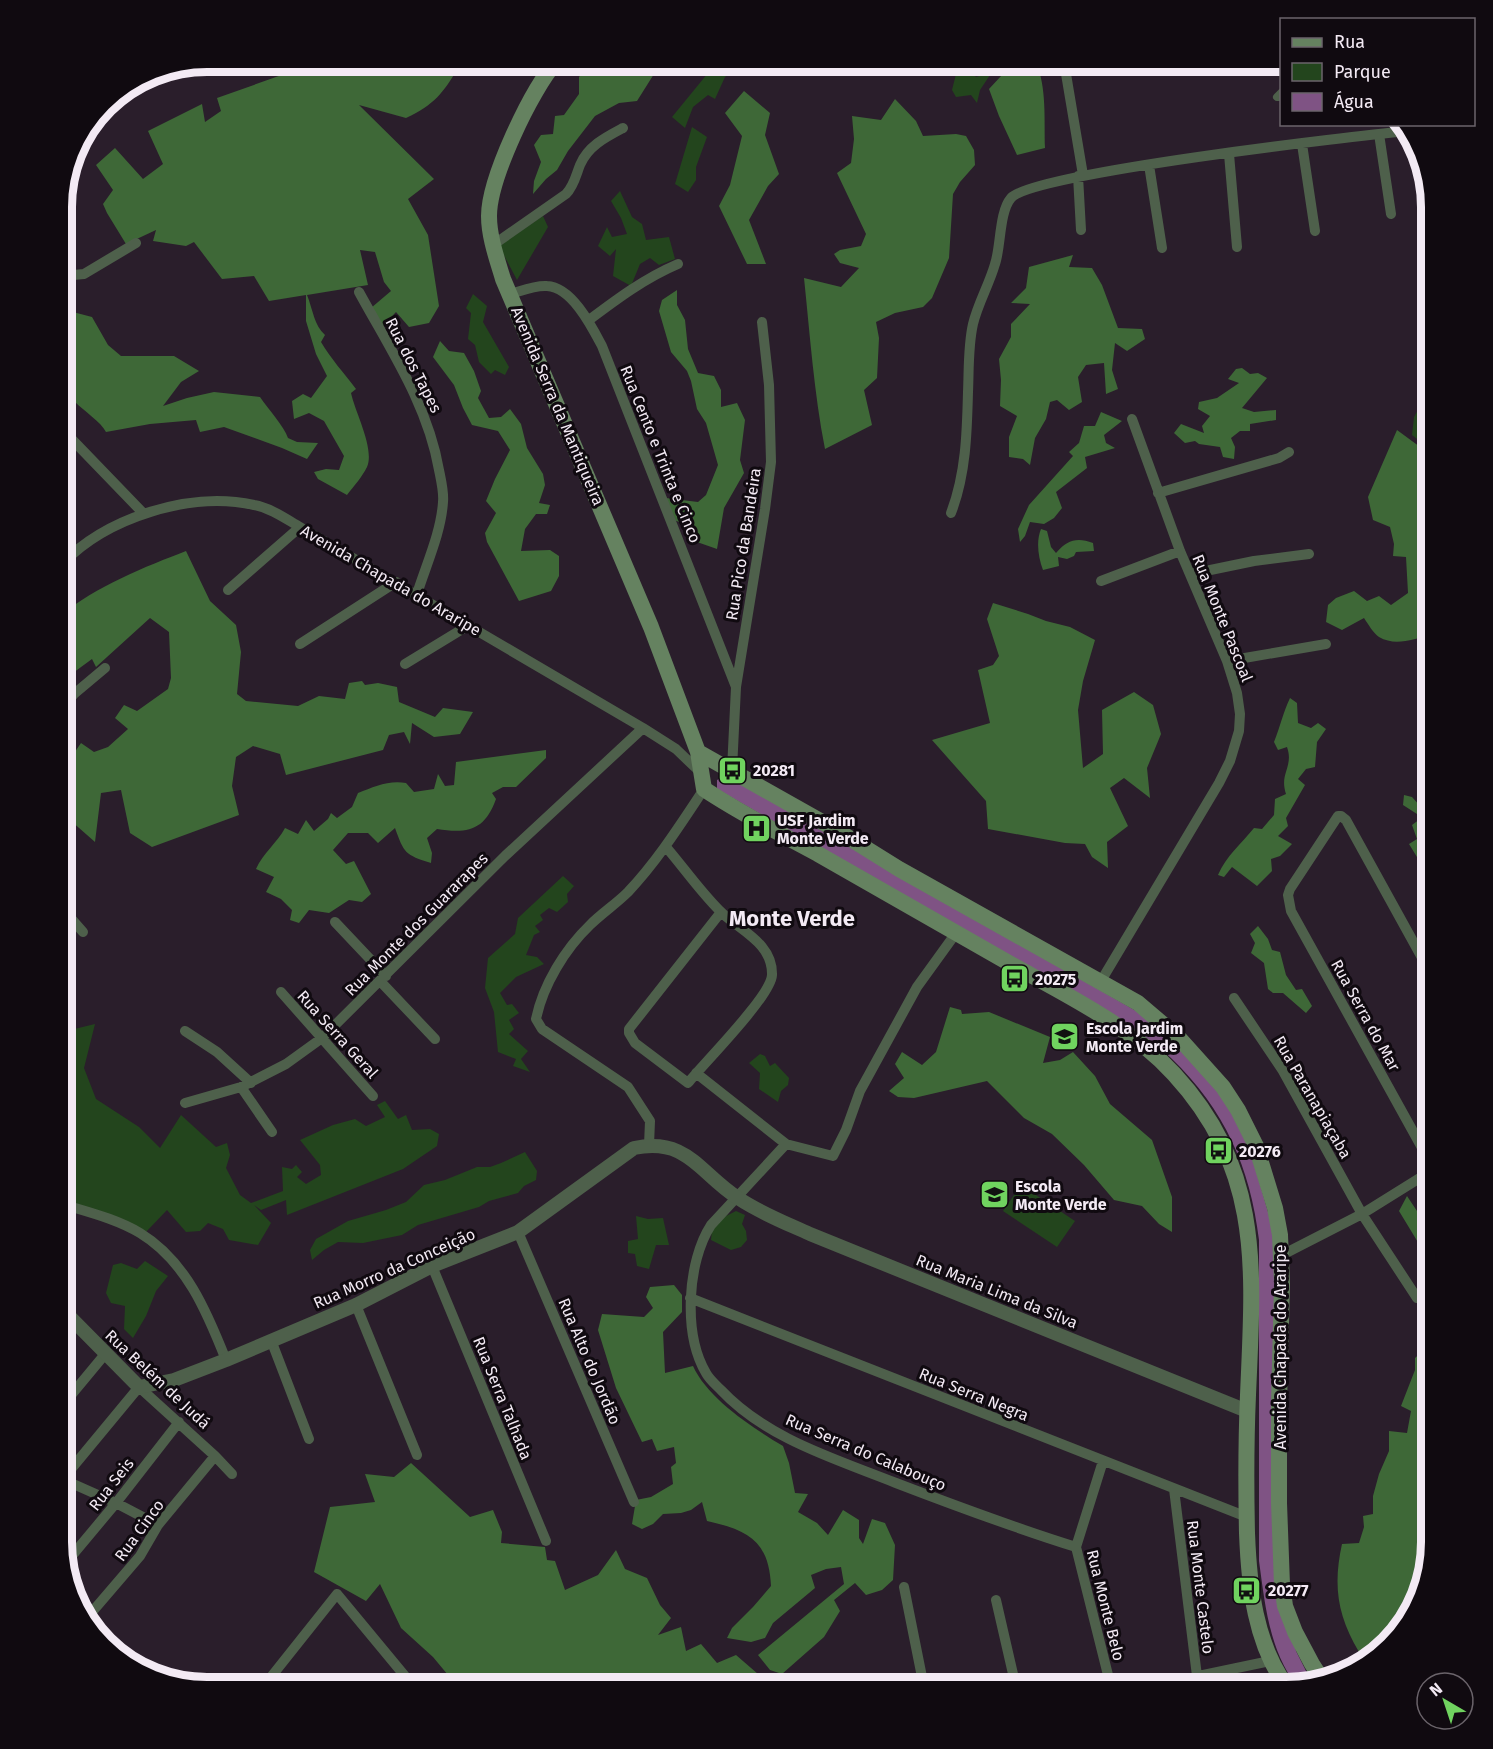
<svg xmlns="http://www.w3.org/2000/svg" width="1493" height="1749" font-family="'Fira Sans',sans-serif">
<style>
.green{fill:#23451d}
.forest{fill:#3e6837}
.water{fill:#7f5384}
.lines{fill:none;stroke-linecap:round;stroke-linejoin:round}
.pedestrian{stroke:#4e604b;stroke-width:8}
.minor{stroke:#4e604b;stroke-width:10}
.tertiary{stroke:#4e604b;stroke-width:14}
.secondary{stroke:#658260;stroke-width:16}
.labels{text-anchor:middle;stroke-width:6;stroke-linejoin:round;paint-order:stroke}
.street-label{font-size:16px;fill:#f3eaf4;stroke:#100a10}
.poi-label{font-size:16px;font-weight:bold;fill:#f3eaf4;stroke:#100a10;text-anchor:start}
.district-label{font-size:22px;font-weight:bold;fill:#f3eaf4;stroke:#100a10}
.rim{fill:none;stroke:#f3eaf4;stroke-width:8}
</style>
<rect width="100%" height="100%" fill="#2a1e2b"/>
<path class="green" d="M717 62H739L738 67 725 77 715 99 708 95 693 107 685 128 672 117Z
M967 66 976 77 992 72 980 90 977 103 971 95 956 97 952 90 956 74Z
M692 127 707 137 696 167V180L688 192 675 184Z
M620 191 632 217 642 224 646 240 669 237 675 259 659 265 650 258 640 264 631 286 613 276 616 249 610 256 598 246 607 227 612 237 627 234 621 218 611 201Z
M543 216 548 227 517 280 499 246Z
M473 294 487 306 483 322 509 367 505 375 495 370 491 374 479 362 475 345 468 339 471 313 466 308Z
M1428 392H1431V450L1412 435 1414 417Z
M563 876 574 886 567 894 568 902 557 912 549 908 540 915 543 920 535 926 540 932 534 935 526 955 537 957 544 964 516 977 500 993 507 1005 512 1004 519 1013 509 1020 514 1029 509 1034 528 1051 521 1059 530 1072 513 1066 516 1059 498 1052 494 1012 485 988 488 958 515 934 518 918Z
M95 1024 84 1068 96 1099 139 1127 160 1148 181 1115 216 1147 227 1143 230 1155 226 1168 240 1195 251 1203 283 1191 282 1167 292 1169 296 1165 302 1172 297 1177 306 1184 321 1175 320 1165 300 1140 333 1125 355 1119 366 1126 385 1117 377 1105 385 1101 398 1119 406 1115 412 1130 430 1129 439 1134 437 1146 403 1169 287 1215 286 1200 261 1210 254 1205 271 1223 258 1245 229 1240 223 1229 208 1223 200 1231 186 1232 167 1210 146 1232 62 1198V1032Z
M760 1054 765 1056 770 1066 775 1063 789 1078 788 1085 781 1091 778 1102 759 1089 760 1073 749 1063Z
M525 1152 537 1171 536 1180 524 1186 518 1193 489 1201 479 1207 418 1225 402 1235 363 1243 338 1242 324 1250 312 1260 310 1250 316 1239 348 1221 386 1210 406 1202 424 1185 445 1180 477 1167H490L501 1163Z
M1021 1185 1075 1221 1057 1247 1003 1211Z
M736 1211 745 1215 742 1224 746 1231 747 1240 741 1247 731 1250 711 1240 712 1229 724 1217Z
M636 1216 648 1219 663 1218 669 1245H656L649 1269 637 1266 635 1254 628 1253V1241L638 1239Z
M145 1261 168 1276 156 1291 146 1316 133 1338 124 1329 125 1306 111 1303 106 1293 113 1265 121 1263 137 1269Z"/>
<path class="forest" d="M377 62H500V64L459 67C442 94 435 104 406 118L359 105 434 179 408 199 428 235 439 306 429 323 409 327 396 312 381 328 371 308 391 291 384 282 375 252 360 250 368 285 307 295C313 310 314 325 325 335L321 342C331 359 344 373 356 389L351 393C355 412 375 449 367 467 362 477 354 486 347 495L318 479 314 472 326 469 339 470 344 456 324 421 309 413 294 419 292 401 303 394 311 398 327 376 316 354 306 321V295L269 301 254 276 222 279 194 242 186 246 153 241 156 230 126 244 107 213 103 204 113 190 96 165 115 148 143 179 163 164 148 131 202 104 205 122 221 111 217 98 307 66 353 67Z
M591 62 608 68 610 62H648L654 74 637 101 619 103 595 116 568 151 557 170 546 179 533 194 534 181 541 162 534 145 541 135 553 134 555 116 564 115 579 94V77Z
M1014 62H1036C1047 88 1044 120 1045 148L1017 155 999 116 989 89Z
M744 91 770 113 765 135 779 174 768 186 749 220 766 264H747L719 206 730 185 742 136 725 113Z
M895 99 916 121 923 136 956 134 966 136 974 150 975 165 960 182 953 194 949 258 932 298 923 307 895 313 876 322 879 338 877 378 864 390 872 425 825 449C814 393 810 335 804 278L841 287 859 268 840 263 834 254 840 250 861 246 866 234 837 173 851 163 854 139 852 116 881 120Z
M1073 255 1069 267 1092 268 1102 285 1118 328 1142 329 1145 339 1127 351 1115 343 1112 370 1118 389 1106 394 1104 363 1086 365 1078 377 1082 402 1069 410 1057 400 1050 402 1046 419 1035 438 1030 465 1023 459 1009 457V437L1017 416 1000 406 1001 380 999 359 1011 337V324L1030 304 1011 303 1026 288 1029 267Z
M677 290V305L685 320 688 349 698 373 714 376 721 390V407L737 403 745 420 740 460 744 473 724 508 717 549 697 542 687 525 674 520 666 498 698 502 706 495 718 465 706 423 697 409 691 381 687 371 671 352 659 311 662 300Z
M73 312 92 317 108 345 121 356H174L199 371 181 382 163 406 187 398 214 392 260 397C268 409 284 426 288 438L297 442 318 443 307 459 282 448 224 427 200 432 196 420 150 424 106 432C101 422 84 411 75 402L62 419V314Z
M440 341 449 351 464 353 474 371 481 391 478 398 489 418 501 417 510 409 521 424 527 448 543 474 545 485 539 503 550 505 547 514H536L525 529 521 551 550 550 559 556V576L551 591 519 601 487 542 485 533 496 513 486 501 495 479 510 450 498 431 472 425 463 408 454 385 433 357Z
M1242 368 1250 374 1258 373 1267 378 1242 408 1254 412 1276 410V420L1250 424V431H1240L1231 438 1235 447 1234 459 1223 457 1220 447 1199 444 1195 441 1185 443 1174 433 1181 424 1204 433 1202 426 1210 416 1198 409 1199 402 1217 398 1239 383 1228 379 1236 369Z
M1101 412 1122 421 1104 435 1106 443 1115 448 1085 457 1087 468 1056 492 1062 508 1054 518 1044 524 1030 522 1025 536 1020 542 1018 529 1029 505 1073 456 1069 452 1079 443 1084 426H1095Z
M1397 430 1431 455V636C1414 638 1396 647 1379 637 1374 634 1368 624 1364 618L1342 630 1326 622 1328 605 1336 598 1354 591 1367 601 1379 596 1391 605 1408 593 1406 557 1393 556 1394 544 1390 527 1373 520 1368 497Z
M1041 529 1047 531 1051 547 1056 553C1067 540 1077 537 1093 543L1094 551 1076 552 1074 556 1067 559 1058 557 1059 566 1043 570C1038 557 1036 541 1041 529Z
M186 551 210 601 236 625 241 652 237 694 246 701 298 706 319 696 345 699 349 683 362 681 365 685 378 683 397 687 399 702 435 717 443 708 473 712 460 734 434 737 412 723 410 744 404 732 389 735 383 750 286 775 280 754 253 746 236 757 232 786 239 815 152 847 130 833 121 790 101 793 95 842 62 813V786L73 779 66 765 81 743 94 752 108 747 128 729 115 718 124 705 137 711 168 689 171 678 169 632 150 618 96 667 92 659 62 681V615C94 587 147 566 186 551Z
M993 603 1028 614 1046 621 1070 627 1095 640 1083 681 1078 710 1083 768 1103 754 1102 710 1134 692 1153 705 1161 734 1147 768 1150 798 1124 778 1110 788 1128 826 1107 842 1108 868 1092 857 1085 844 1065 843 988 829 986 801 932 740 990 723 978 670 993 665 999 656 987 619Z
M1290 698 1297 703 1298 723 1311 728 1318 723 1326 729 1317 742 1315 767 1306 769 1298 779 1305 785 1286 818 1288 826 1278 836 1292 844 1280 856 1271 859 1272 871 1257 886 1232 867 1224 877 1218 875C1226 856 1241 844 1254 828L1262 829 1274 815 1275 799 1286 794C1279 773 1294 767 1287 747L1278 750 1274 742C1280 727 1283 713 1290 698Z
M546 750V758L516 787H503L492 793 496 799C485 830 468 834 437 829L427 838 432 853 431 863C405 855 404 853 395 828L378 843 368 833H348L333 850 346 864 354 861 371 894 362 902 349 900 329 913 309 910 299 923 290 920 292 910 281 899 266 892 274 877 256 869C263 853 277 843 285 828L298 834 306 820 314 831 328 819 331 813 337 818 352 807 358 793C374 787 388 780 406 783L414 792 434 789 438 774 445 786 454 785 456 762Z
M1404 795 1412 797 1431 818V875L1420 862 1409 844 1417 839 1412 825 1420 819 1417 814 1403 805Z
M1258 926 1268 939 1272 950 1280 952 1286 975 1296 990 1302 989 1312 1006 1306 1013 1283 993H1273L1268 989 1264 963 1251 953 1255 943 1250 934Z
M950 1007 961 1010 962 1014 989 1012 1050 1037 1043 1063 1060 1060 1073 1052 1095 1076 1110 1104 1152 1140 1172 1197V1232L1159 1224 1142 1206 1114 1200 1084 1165 1052 1134 1024 1118 987 1081 914 1098 898 1097 889 1091 904 1078 895 1064 902 1052 922 1065 936 1052Z
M1407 1196 1431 1232V1291L1419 1277 1428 1268 1417 1251 1419 1244 1399 1211Z
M674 1285 682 1295V1312L663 1332 665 1373 693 1366C708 1399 753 1428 783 1446L789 1463 795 1493 808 1494 798 1512 817 1523 828 1535 843 1510 859 1520V1538L863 1544 872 1519 885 1523 895 1545 893 1580 882 1590 866 1595 855 1583 834 1600 840 1611 824 1637 782 1674 770 1670 758 1655 844 1584 841 1567 826 1569 811 1575 815 1588 773 1623 765 1638 751 1642 727 1638 732 1628 753 1607 771 1586C769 1541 748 1530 707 1521L702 1502 691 1510 681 1513 663 1514 653 1524 642 1529 632 1524 636 1500 651 1497 673 1484 671 1467 676 1463 674 1447 657 1451 652 1439 642 1442 616 1388 598 1330 602 1314 644 1317 653 1308 646 1297 650 1287Z
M1431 1329V1542L1416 1607 1374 1658 1359 1666 1355 1661 1359 1652C1337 1615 1333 1585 1342 1544L1359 1543 1364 1527 1363 1516 1373 1514V1496L1379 1474 1389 1451V1431L1407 1433 1411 1411 1401 1406 1415 1370V1358L1428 1346Z
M411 1463 470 1517 493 1510 502 1532 501 1543 545 1547 547 1560 555 1561 565 1590 598 1575 616 1550 625 1569 647 1578 660 1605 671 1618 658 1635 681 1627 686 1651 701 1644 717 1663 736 1655 758 1674 776 1685 775 1687H458L433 1657 401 1628 380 1584 366 1601 314 1572 330 1507 375 1502 365 1474 394 1477Z"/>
<path class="water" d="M727 775 1138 1012 1172 1040 1222 1095 1248 1142 1274 1233V1480L1296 1651 1312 1683 1297 1686C1269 1650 1265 1604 1259 1561V1240C1250 1167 1225 1110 1171 1058 1155 1042 1133 1030 1115 1017L717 789V780Z"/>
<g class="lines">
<path class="pedestrian" d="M1282 92 1277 97H1282"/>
<path class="minor" d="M1064 62 1083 175
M1379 134 1391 214
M1302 144 1315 231
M1229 154 1237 247
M1149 165 1162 248
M1078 176 1081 230
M493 245 566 194C574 186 576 175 580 165 588 146 606 137 623 128
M62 276 84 274 136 243
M359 292C390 349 428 405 439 470 441 480 444 492 443 502 441 533 426 565 417 594
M510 294C521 291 535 285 547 286 572 287 592 327 602 346L736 687
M589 320C617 299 645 278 678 264
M62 429 144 514
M1158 493 1279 458 1289 452
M951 513C966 474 967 432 968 392 969 369 968 346 973 324 978 303 989 285 995 264 1001 247 999 212 1011 198 1032 173 1356 136 1408 131
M62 564C107 517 191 491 254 505 271 508 286 519 300 527L643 728 676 749 700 772
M1191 574 1254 561 1309 554
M1101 581 1180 551
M228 590 300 527
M300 644 396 582
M1227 661 1326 644
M405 664 469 625
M62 707 74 694 105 668
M732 770 736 687 765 509 771 462 769 385 762 322
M666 847C684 868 700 891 719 910 738 930 773 942 772 975 771 996 704 1063 688 1083L635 1043 629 1033V1029L721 912
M62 908 83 932
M335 922 386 976
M1431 974 1346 820 1341 816H1338L1290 889 1288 895 1291 911 1431 1164
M380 981 435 1039
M1101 981 1219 783 1230 761 1239 731 1240 714 1237 693 1227 661 1180 551 1132 419
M281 992 373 1096
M1234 998 1283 1071 1362 1214 1417 1298
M185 1031 217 1052 251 1083
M696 1073 786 1144 833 1156 846 1130 860 1091 917 987 956 933
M241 1087 272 1132
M185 1103 241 1087 286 1064 322 1038 505 856 643 728
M786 1144 711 1225C687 1262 683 1334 706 1373 709 1379 716 1385 721 1390 767 1439 836 1459 896 1483 956 1506 1015 1528 1076 1547
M649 1145 650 1121 628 1087 542 1029 536 1019C543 985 565 949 590 925 602 913 616 904 628 892 658 860 680 825 704 789
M62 1204C88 1212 117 1219 140 1233 186 1261 207 1312 226 1360
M518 1232 634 1502
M1282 1255 1362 1214 1431 1171
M432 1266 546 1541
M690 1298 1247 1517
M356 1305 417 1455
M62 1335 74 1322
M271 1340 309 1439
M62 1406 106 1353
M1103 1461 1076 1547 1111 1687
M62 1479 116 1503 158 1525
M62 1480 139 1387 215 1456 232 1474
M1174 1489 1197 1676 1200 1687
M65 1564 116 1503 179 1422
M904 1587 924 1687
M996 1600 1016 1687
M86 1619 140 1556 158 1525 215 1456
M263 1687 337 1594 414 1687
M1146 1687 1270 1661"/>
<path class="tertiary" d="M62 1309 139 1387 174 1380 226 1360 356 1305 432 1266 518 1232 634 1148C688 1137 699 1173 738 1198 760 1213 786 1223 810 1234L1247 1411"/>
<path class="secondary" d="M556 62C531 90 489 179 489 216 489 237 497 259 503 279L651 627 698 752 704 789C740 813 779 833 818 854 884 891 950 929 1016 967 1071 997 1131 1027 1174 1074 1264 1172 1253 1272 1248 1395 1246 1441 1246 1488 1247 1533 1249 1586 1255 1644 1287 1687
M144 77 157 71
M698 752 838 831 899 869 1138 1003 1179 1038 1223 1087 1238 1110 1256 1146 1275 1208 1280 1235 1282 1284 1279 1403V1503L1282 1585 1285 1606 1295 1632 1312 1664 1323 1681"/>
</g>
<defs>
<symbol id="bus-square" viewBox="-11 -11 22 22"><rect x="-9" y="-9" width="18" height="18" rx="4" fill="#70d35f" stroke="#100a10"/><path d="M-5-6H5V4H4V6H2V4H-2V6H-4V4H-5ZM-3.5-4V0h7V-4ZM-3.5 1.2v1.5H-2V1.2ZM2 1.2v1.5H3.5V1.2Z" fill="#111"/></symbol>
<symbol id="hospital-square" viewBox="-11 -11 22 22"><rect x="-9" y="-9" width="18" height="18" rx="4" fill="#70d35f" stroke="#100a10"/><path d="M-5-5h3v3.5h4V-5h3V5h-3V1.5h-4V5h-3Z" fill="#111"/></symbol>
<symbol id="school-square" viewBox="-11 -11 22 22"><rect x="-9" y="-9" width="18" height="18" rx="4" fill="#70d35f" stroke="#100a10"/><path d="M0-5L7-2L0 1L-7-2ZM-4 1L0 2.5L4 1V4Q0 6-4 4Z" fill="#111"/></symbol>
</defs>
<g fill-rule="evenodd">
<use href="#bus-square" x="716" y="754" width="33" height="33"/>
<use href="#hospital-square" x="740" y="812" width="33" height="33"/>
<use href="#bus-square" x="998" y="962" width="33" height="33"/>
<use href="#school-square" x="1048" y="1020" width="33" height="33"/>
<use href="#bus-square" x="1202" y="1134" width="33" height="33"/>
<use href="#school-square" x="978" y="1178" width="33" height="33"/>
<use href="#bus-square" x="1230" y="1574" width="33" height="33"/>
</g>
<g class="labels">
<g class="street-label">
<text transform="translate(414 365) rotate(63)" y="6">Rua dos Tapes</text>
<text transform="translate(558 406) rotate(67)" y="6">Avenida Serra da Mantiqueira</text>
<text transform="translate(661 454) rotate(68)" y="6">Rua Cento e Trinta e Cinco</text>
<text transform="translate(743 544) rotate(-81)" y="6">Rua Pico da Bandeira</text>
<text transform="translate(391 580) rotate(30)" y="6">Avenida Chapada do Araripe</text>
<text transform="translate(1223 618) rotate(68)" y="6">Rua Monte Pascoal</text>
<text transform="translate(416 924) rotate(-45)" y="6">Rua Monte dos Guararapes</text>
<text transform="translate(1366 1015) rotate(61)" y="6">Rua Serra do Mar</text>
<text transform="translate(338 1034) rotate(48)" y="6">Rua Serra Geral</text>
<text transform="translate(1313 1097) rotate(60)" y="6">Rua Paranapiaçaba</text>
<text transform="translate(394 1268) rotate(-24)" y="6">Rua Morro da Conceição</text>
<text transform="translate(997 1291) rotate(22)" y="6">Rua Maria Lima da Silva</text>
<text transform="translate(1280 1347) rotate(-90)" y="6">Avenida Chapada do Araripe</text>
<text transform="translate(590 1361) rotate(67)" y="6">Rua Alto do Jordão</text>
<text transform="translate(158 1379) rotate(43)" y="6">Rua Belém de Judá</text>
<text transform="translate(974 1394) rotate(22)" y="6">Rua Serra Negra</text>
<text transform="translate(503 1398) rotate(68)" y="6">Rua Serra Talhada</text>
<text transform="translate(866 1452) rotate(23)" y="6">Rua Serra do Calabouço</text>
<text transform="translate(111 1484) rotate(-52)" y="6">Rua Seis</text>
<text transform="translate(139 1530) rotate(-54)" y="6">Rua Cinco</text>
<text transform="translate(1201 1587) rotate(83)" y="6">Rua Monte Castelo</text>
<text transform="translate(1106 1605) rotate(76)" y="6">Rua Monte Belo</text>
</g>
<g class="poi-label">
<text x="753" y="776">20281</text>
<text x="777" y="826">USF Jardim<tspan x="777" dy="18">Monte Verde</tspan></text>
<text x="1035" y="985">20275</text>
<text x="1086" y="1034">Escola Jardim<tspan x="1086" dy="18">Monte Verde</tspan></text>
<text x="1239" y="1157">20276</text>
<text x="1015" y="1192">Escola<tspan x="1015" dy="18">Monte Verde</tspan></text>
<text x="1268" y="1596">20277</text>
</g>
<g class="district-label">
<text x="792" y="926">Monte Verde</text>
</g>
</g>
<path d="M0 0H1493V1749H0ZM207 72H1286A135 135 0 0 1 1421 207V1542A135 135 0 0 1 1286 1677H207A135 135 0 0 1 72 1542V207A135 135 0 0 1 207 72Z" fill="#100a10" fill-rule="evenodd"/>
<path class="rim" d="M207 72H1286A135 135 0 0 1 1421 207V1542A135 135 0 0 1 1286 1677H207A135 135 0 0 1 72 1542V207A135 135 0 0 1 207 72Z"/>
<rect x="1280" y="18" width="195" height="108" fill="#100a10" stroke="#6b646b" stroke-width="1.5"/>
<rect x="1292" y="38" width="30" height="9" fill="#658260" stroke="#6b646b" stroke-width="1.5"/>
<text x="1334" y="48" font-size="18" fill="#f3eaf4">Rua</text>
<rect x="1292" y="63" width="30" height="18" fill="#23451d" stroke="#6b646b" stroke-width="1.5"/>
<text x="1334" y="78" font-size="18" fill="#f3eaf4">Parque</text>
<rect x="1292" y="93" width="30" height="18" fill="#7f5384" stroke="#6b646b" stroke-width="1.5"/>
<text x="1334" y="108" font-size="18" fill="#f3eaf4">Água</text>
<g transform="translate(1445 1701) rotate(321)"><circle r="28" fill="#100a10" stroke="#6b646b" stroke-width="1.5"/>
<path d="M0-4.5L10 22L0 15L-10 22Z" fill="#70d35f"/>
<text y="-9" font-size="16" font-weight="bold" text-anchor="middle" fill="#f3eaf4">N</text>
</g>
</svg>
